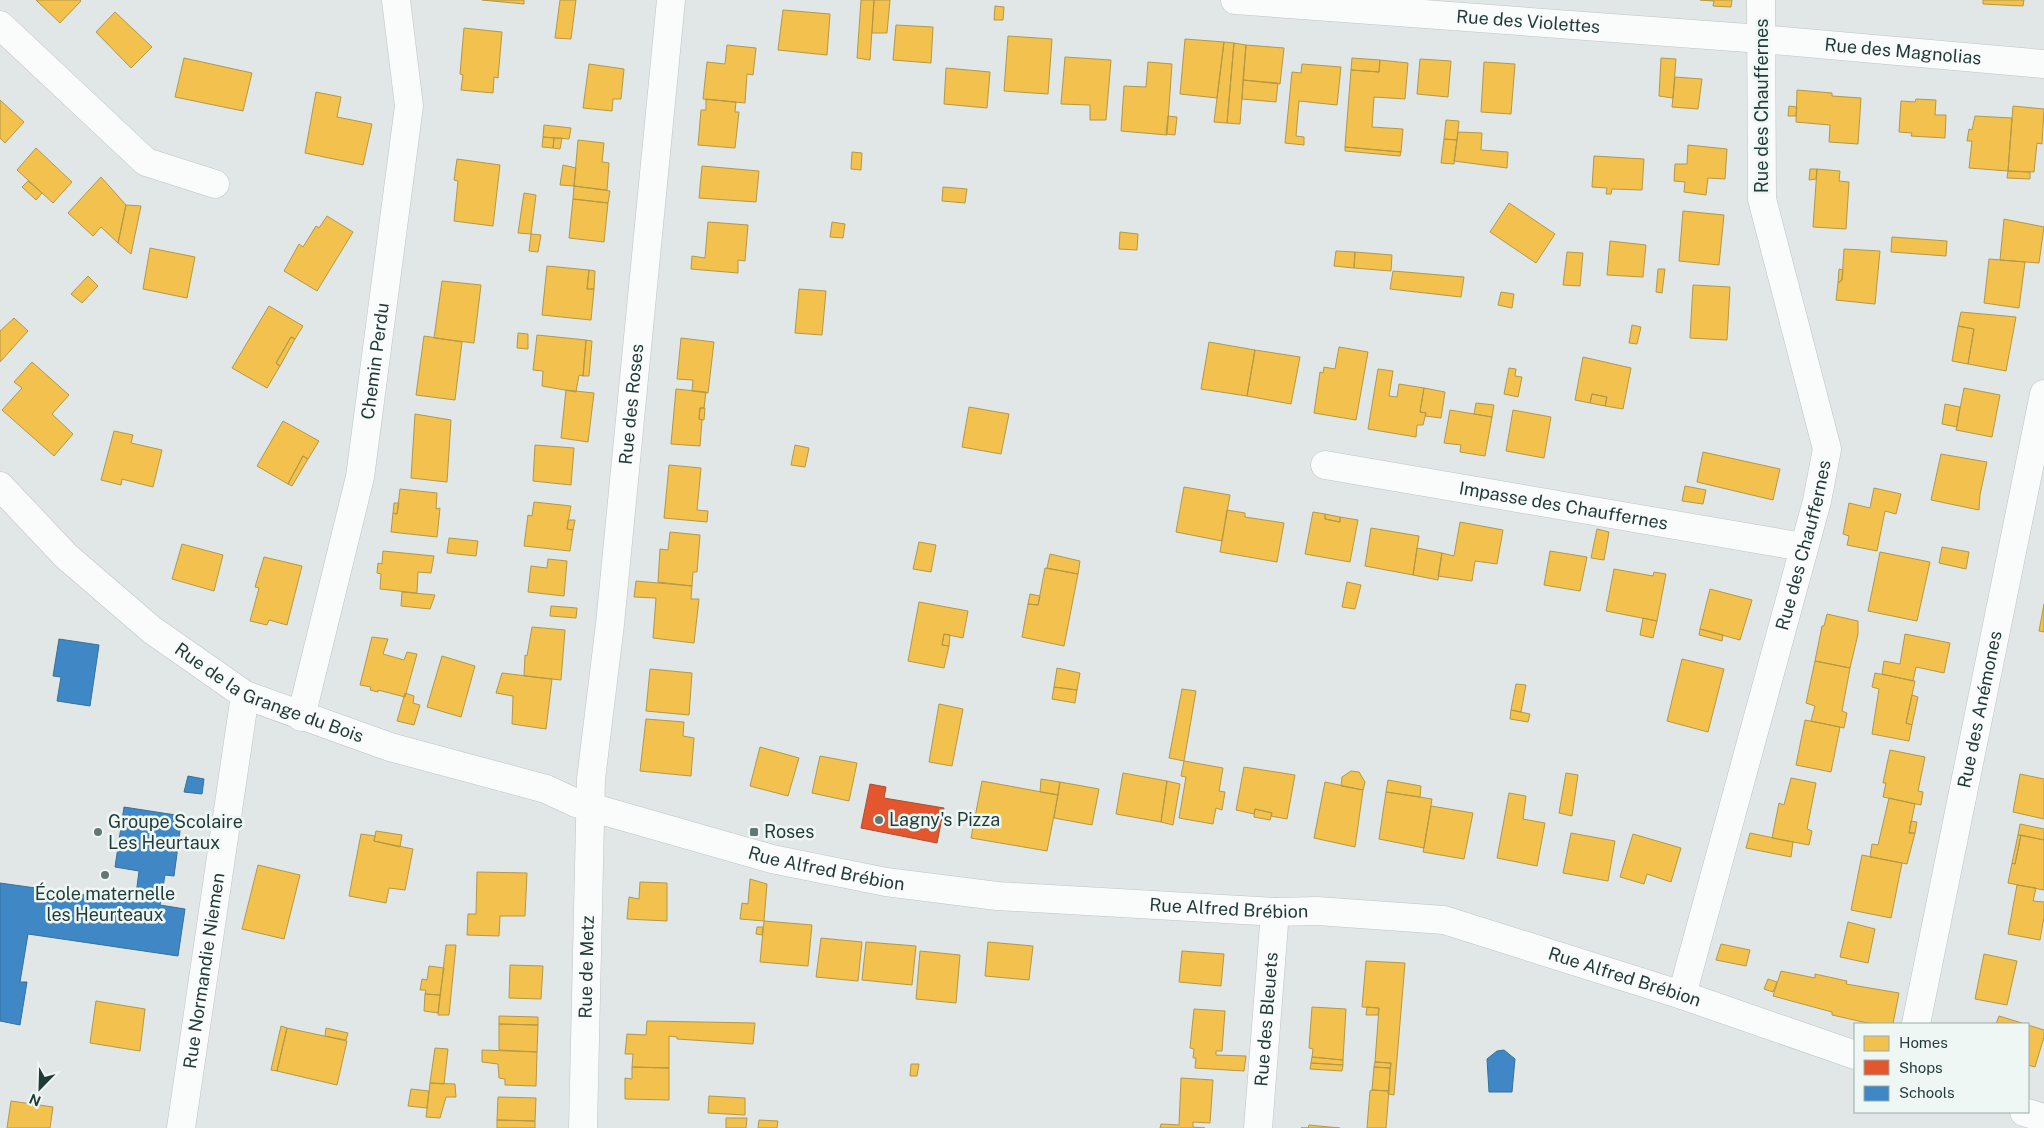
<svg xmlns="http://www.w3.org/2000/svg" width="2044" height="1128" font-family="'Public Sans',sans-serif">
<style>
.homes{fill:#f2c14e;stroke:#b39847}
.shops{fill:#e4572e;stroke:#a94e31}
.schools{fill:#3f88c5;stroke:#35719a}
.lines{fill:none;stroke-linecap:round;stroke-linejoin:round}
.minor-casing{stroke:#bec4c3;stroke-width:29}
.minor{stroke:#fafbfb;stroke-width:28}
.poi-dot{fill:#637774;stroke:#eff7f4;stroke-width:2}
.labels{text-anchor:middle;stroke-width:5;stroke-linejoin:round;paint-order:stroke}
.street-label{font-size:18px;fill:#1f3a37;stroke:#eff7f4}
.poi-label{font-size:18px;fill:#1f3a37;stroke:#eff7f4;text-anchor:start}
</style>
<rect width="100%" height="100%" fill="#e1e7e6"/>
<path class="homes" d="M36 0H80L81 1 60 23Z
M482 0H524V4Z
M560 0H576L571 39 555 38Z
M861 0H874L870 60 857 58Z
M874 0H890L887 33H872Z
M1700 0H1732L1731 7 1713 6 1714 1Z
M1983 0H2024L2023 6 1983 4Z
M995 6 1004 7 1003 20H994Z
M783 10 830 14 827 55 778 50Z
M115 12 152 47 131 68 96 32Z
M896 25 933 27 931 63 893 60Z
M464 28 502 32 498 78 494 77 493 93 461 90 463 75 460 74Z
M1008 36 1052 39 1048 94 1004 91Z
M1185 39 1224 42 1217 98 1180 94Z
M1224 42 1234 43 1227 123 1214 122Z
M1234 43 1246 45 1240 124 1227 123Z
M727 45 756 48 753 75 747 74 745 103 703 99 707 62 725 64Z
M1246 45 1284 48 1280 84 1243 80Z
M1065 57 1111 60 1106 120H1090V105L1061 104Z
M184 58 252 73 243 111 175 97Z
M1352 58 1380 60 1379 72 1351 70Z
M1661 58 1676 59 1673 98 1659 96Z
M1420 59 1451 61 1448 97 1417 94Z
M1380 60 1408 63 1405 99 1374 97 1372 127 1403 129 1401 152 1345 147 1351 70 1379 72Z
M1148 62 1172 64 1167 135 1121 131 1124 86 1146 87Z
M1484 62 1515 64 1511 114 1481 112Z
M589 64 624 69 621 99H613L612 111 583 108Z
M1302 64 1341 67 1337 105 1299 101 1296 136 1304 137V145L1285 143 1292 72 1301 73Z
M946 68 990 72 987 108 944 104Z
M1675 77 1702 79 1698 109 1672 107Z
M1243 80 1278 83 1276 102 1242 99Z
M1797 90 1832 93V96L1861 98 1858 144 1829 142 1830 125 1796 122Z
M316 92 341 97 337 117 372 124 363 165 305 153Z
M706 99 736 102 735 112H739L735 148 698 145 701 110H706Z
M1916 99 1936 100 1935 115H1946L1945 138 1911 136 1912 133 1899 132 1901 101 1915 102Z
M0 100 24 122 5 143 0 138Z
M1789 106 1797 107 1796 116H1788Z
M2013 106 2044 109 2042 144 2037 143 2034 172 2008 171Z
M1168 116 1177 117 1175 135 1166 134Z
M1975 116 2012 118 2008 171 1969 168 1972 141H1967L1969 129 1972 130Z
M1446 120 1459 121 1457 140 1444 139Z
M544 125 571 128 569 139 543 137Z
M1458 132 1482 133 1481 150 1508 152 1507 168 1454 161Z
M543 137 554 138 553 148 542 147Z
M554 138H562L560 149 553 148Z
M1444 139 1457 140 1454 164 1441 163Z
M578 140 604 143 602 162 609 163 607 190 574 186Z
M1688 145 1727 149 1725 179 1708 178 1706 195 1684 192 1685 182 1674 181 1675 164H1687Z
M1345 147 1401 152 1400 156 1345 151Z
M36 148 72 182 53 203 17 170Z
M852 152 862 153 861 170 851 169Z
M1594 156 1644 159 1642 190 1612 189 1611 194H1606L1607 188 1592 187Z
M457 159 500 165 493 226 454 221 458 181 454 180Z
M563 165 576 168 574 186 560 185Z
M702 166 759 171 756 202 699 198Z
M1810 169H1817L1816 179 1809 180Z
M1817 169 1840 171 1839 181 1849 182 1846 229 1813 227Z
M2008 171 2030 172V179L2007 178Z
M101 177 126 205 118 243 101 227 93 236 68 213Z
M28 181 42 193 36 200 22 187Z
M574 186 610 191 608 203 573 199Z
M943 187 967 189 965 203 942 201Z
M524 193 536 195 531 234 518 233Z
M573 199 608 203 604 242 569 238Z
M1509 203 1555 234 1536 263 1490 232Z
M126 205 141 206 131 254 118 243Z
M1683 211 1724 215 1719 265 1679 261Z
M327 216 353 232 317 291 284 271 299 244 303 247 316 226 319 228Z
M2004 219 2044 227 2039 263 2000 260Z
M708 222 748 225 745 261 738 260V273L691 269 692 256 705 258Z
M832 222 845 224 843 238 830 237Z
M1120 232 1138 234 1137 250 1119 249Z
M531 234 541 235 538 252 529 251Z
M1892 237 1947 241 1946 256 1891 252Z
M1610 241 1646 245 1643 277 1607 275Z
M150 248 195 257 187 298 143 289Z
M1844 249 1880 251 1875 304 1836 300 1838 283 1842 280Z
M1336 251 1355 252 1354 268 1334 266Z
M1355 252 1392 255 1391 271 1354 268Z
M1567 252 1583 253 1580 286 1563 285Z
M1989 259 2025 262 2019 308 1984 303Z
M547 266 589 270 587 289H594L591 320 542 315Z
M1658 269H1665L1662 293 1656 292Z
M1839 269 1843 270 1842 280 1838 283Z
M589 270 595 271 594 289H587Z
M1393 271 1464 277 1461 297 1390 289Z
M88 276 98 286 82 303 71 294Z
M442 281 481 285 474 343 434 338Z
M1693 285 1730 287 1727 340 1690 338Z
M799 289 826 291 822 335 795 333Z
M1501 292 1514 294 1512 308 1498 305Z
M269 306 303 326 295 339 291 337 276 363 280 366 267 388 232 368Z
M1961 312 2016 317 2006 371 1968 364 1974 329 1958 326Z
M14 318 28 331 0 362V331Z
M1632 325 1641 327 1637 344 1629 343Z
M1958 326 1974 329 1968 364 1952 361Z
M518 333 528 334V349L517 348Z
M537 335 586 340 583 376 579 375 576 392 542 386 543 371 533 370Z
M424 336 462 342 455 400 416 395Z
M291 337 295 339 280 366 276 363Z
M681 338 714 342 708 393 692 391 693 380 677 379Z
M586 340 592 341 589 376H583Z
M1209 342 1255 350 1247 396 1201 389Z
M1339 347 1368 352 1356 420 1314 413 1320 372 1323 373 1324 367 1335 369Z
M1255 350 1300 357 1291 404 1247 396Z
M1583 357 1631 368 1623 409 1605 406 1607 397 1592 394 1590 403 1575 400Z
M32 362 69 395 52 414 73 434 54 456 2 410 22 388 14 382Z
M1509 368 1516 369 1515 376 1522 377 1518 397 1504 394Z
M1378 369 1393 371 1389 396 1397 397 1399 384 1424 388 1420 412 1426 413 1423 425H1417L1416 437 1368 429Z
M1424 388 1445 392 1441 418 1425 416 1426 413 1420 412Z
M1964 388 2000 395 1992 437 1956 430Z
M676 389 706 392 704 408H700L699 419 702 420 700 446 671 444Z
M566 390 594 393 588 442 561 438Z
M1592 394 1607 397 1605 406 1590 403Z
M1476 403 1494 405 1492 417 1474 414Z
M1945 404 1960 407 1957 427 1942 424Z
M969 407 1009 414 1001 454 962 447Z
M700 408H705L704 420 699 419Z
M1450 410 1492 417 1485 456 1460 452 1461 445 1444 443Z
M1513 410 1551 417 1544 458 1506 451Z
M415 414 451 420 447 482 411 478Z
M283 421 319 441 308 459 303 456 288 484 257 466Z
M114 431 133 435 131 443 162 450 153 487 122 479 121 485 101 480Z
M535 445 574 448 571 485 533 481Z
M795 445 809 448 805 467 791 465Z
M1703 452 1780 469 1773 500 1697 482Z
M1941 454 1987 462 1980 495 1979 510 1931 500Z
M303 456 308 459 292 486 288 484Z
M669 465 701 468 697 510 708 511 707 522 664 518Z
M1685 486 1706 490 1703 504 1682 501Z
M1184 487 1230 495 1222 541 1176 532Z
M1874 488 1901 494 1896 514 1885 511 1877 551 1847 545 1849 536 1843 534 1849 503 1870 508Z
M400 489 437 493 436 509 440 508 437 537 391 532 393 513 397 514Z
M534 502 571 506 567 529 573 530 570 551 524 546 528 515 532 516Z
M394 503H399L397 514 393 513Z
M1227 510 1245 513V517L1284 523 1277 562 1220 552Z
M1313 512 1325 514V519L1340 522V517L1358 520 1350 562 1305 554Z
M1325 514 1340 517V522L1325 519Z
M568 520H575L573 530 567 529Z
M1460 522 1503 530 1497 564 1475 561 1472 581 1438 576 1442 553 1454 556Z
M1371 528 1419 536 1413 575 1365 566Z
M1597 529 1609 532 1604 560 1591 558Z
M670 532 700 535 697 572H693L692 586 658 582 660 549 668 550Z
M449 538 478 541 476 556 447 553Z
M919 542 936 545 931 572 913 569Z
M182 544 223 555 214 591 172 579Z
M1942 547 1969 552 1966 569 1939 563Z
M1417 548 1442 553 1438 580 1413 575Z
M383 551 434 556 431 573 418 572 417 593 380 589 381 574 377 573 378 563 382 564Z
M1550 551 1587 557 1580 591 1544 585Z
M1880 552 1930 562 1917 621 1868 611Z
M1050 554 1080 561 1078 574 1047 568Z
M264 557 302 566 287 625 269 620 267 625 250 621 259 588 255 587Z
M548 559 567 561 564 596 528 592 531 566 547 568Z
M1045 568 1078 574 1064 646 1022 637 1028 604 1038 605Z
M1614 569 1653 576 1654 572 1666 574 1657 621 1606 611Z
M636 581 692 586 691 599H699L694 643 653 638 656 598 634 597Z
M1347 582 1361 585 1355 609 1342 607Z
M1710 589 1752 600 1740 640 1700 629Z
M402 592 435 595 430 609 401 606Z
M1030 594 1040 596 1038 605 1028 604Z
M919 602 968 611 963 638 944 634 942 645 949 646 944 668 908 661Z
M2044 604V632L2039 631Z
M551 606 577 608 576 618 550 616Z
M1827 614 1858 621V634L1850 668 1815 661 1822 626H1824Z
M1643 618 1657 621 1653 638 1640 635Z
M532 627 565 630 561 680 524 676 525 655 527 656Z
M1700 629 1723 635 1722 641 1699 635Z
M944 634 950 635 949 646 942 645Z
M1905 634 1950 643 1944 673 1916 667 1913 681 1882 674 1884 661 1900 664Z
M372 637 388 639 383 654 404 660 407 652 417 654 405 697 378 690V692L370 690 371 687 360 685Z
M442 656 475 666 461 717 427 707Z
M1682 659 1724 669 1708 732 1667 721Z
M1815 661 1850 668 1842 711 1847 713 1844 728 1811 721 1815 706 1806 703Z
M1057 668 1080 673 1077 690 1054 687Z
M650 669 692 673 689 715 646 711Z
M502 673 552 679 546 729 512 724 513 696 496 693Z
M1875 673 1915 681 1906 723 1912 725 1909 741 1872 734 1879 689 1872 687Z
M1516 684 1526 685 1521 712 1511 710Z
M1054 687 1077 690 1075 703 1052 699Z
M1182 689 1196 691 1184 761 1169 758Z
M405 693 414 696 413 703 420 705 414 725 397 721Z
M1912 695 1918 697 1912 725 1906 723Z
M939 704 963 709 952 766 929 762Z
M1511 710 1530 714 1528 722 1510 719Z
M646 719 684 722 683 736 694 738 691 776 640 771Z
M1805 720 1840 727 1831 772 1796 765Z
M760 747 799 758 788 796 750 786Z
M1890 750 1925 757 1918 791 1923 792 1921 805 1883 797 1886 783H1883Z
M820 756 857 763 849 801 812 793Z
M1184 761 1223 768 1219 791 1225 792 1222 810 1216 808 1213 824 1179 818 1186 777 1181 776Z
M1244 767 1295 775 1287 819 1271 816 1272 813 1255 809 1254 814 1236 810Z
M1351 771 1359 772 1365 782 1363 790 1341 786 1342 777Z
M1123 773 1167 781 1161 822 1116 814Z
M1566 773 1578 775 1572 816 1559 813Z
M2020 774 2044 779V819L2013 812Z
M1791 778 1816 783 1807 829 1812 831 1809 845 1772 838 1779 803 1784 805Z
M1041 779 1060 782 1058 795 1040 792Z
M1388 780 1421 786 1420 797 1386 792Z
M982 781 1058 795 1047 851 971 838Z
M1167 781 1180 784 1173 825 1161 822Z
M1060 782 1099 789 1092 825 1054 818Z
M1325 782 1363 790 1355 847 1314 838Z
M1386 792 1432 799 1424 848 1379 839Z
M1509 793 1526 796 1523 819 1545 823 1537 866 1497 858Z
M1889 798 1915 804 1909 833H1915L1907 864 1870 857 1872 844 1878 845Z
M1431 806 1473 813 1464 859 1423 852Z
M1255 809 1272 813 1270 820 1254 817Z
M1911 821 1917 822 1915 833H1909Z
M2020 824 2044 829V840L2018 835Z
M376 831 402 835 400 847 374 841Z
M1571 833 1615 841 1608 881 1563 873Z
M1750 833 1793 842 1791 857 1746 848Z
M361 834 375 836 374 841 413 849 405 890 389 888 386 903 349 896Z
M1633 834 1681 848 1671 882 1647 874 1644 884 1620 877Z
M2018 835H2021L2015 864 2012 863Z
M2021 835 2044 840V890L2008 883 2012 863 2015 864Z
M1862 855 1902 863 1891 918 1851 910Z
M258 865 300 875 284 939 242 929Z
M477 872 527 873 525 916H500L499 936 467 935 468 914H476Z
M750 879 767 884 764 921 740 919 742 903 748 904Z
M640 882 667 883V921L627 919 629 897 639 899Z
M2017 885 2036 888 2033 901 2044 902V917L2040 940 2008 934Z
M764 921 812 925 808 966 760 962Z
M1848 922 1875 929 1868 963 1840 957Z
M757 927H763L762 935 756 934Z
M821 938 862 942 858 981 816 977Z
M866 942 916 946 912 985 862 980Z
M988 942 1033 946 1029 980 985 976Z
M1721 944 1750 950 1746 966 1716 960Z
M446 945H456L449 1015H438Z
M920 951 960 955 956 1003 916 999Z
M1182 951 1224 954 1221 986 1179 982Z
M1984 954 2017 961 2007 1005 1975 999Z
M1366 961 1405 963 1394 1095 1388 1094 1391 1063 1375 1062 1379 1008 1362 1007Z
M510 965 543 966 541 999 509 998Z
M429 966 444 968 440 995 425 994 426 990H420L422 979 427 980Z
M1781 971 1815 978V974L1847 981 1846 984 1899 993 1893 1024H1872L1832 1015V1012L1773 996Z
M1768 979 1777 982 1773 992 1764 989Z
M425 994 440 995 438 1013 424 1011Z
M96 1001 145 1009 140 1051 90 1043Z
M1312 1007 1346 1009 1343 1060 1312 1057 1313 1049 1309 1048Z
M1367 1007 1379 1008 1378 1015H1366Z
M1194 1009 1225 1011 1222 1051H1216V1055L1246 1056 1244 1071 1195 1068 1196 1058H1193L1194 1049 1190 1048Z
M499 1016 538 1017V1025L499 1024Z
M1999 1016 2025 1024H1996Z
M647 1021 755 1023 753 1044 677 1039V1037L669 1036V1068L632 1067 633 1054H625L627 1034 646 1035Z
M499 1024 538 1025 537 1052 499 1050Z
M2028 1025 2044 1030V1037L2035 1067 2028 1065Z
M281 1026 287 1028 277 1071 271 1070Z
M287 1028 347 1041 337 1085 277 1071Z
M326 1028 348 1033 346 1040 325 1036Z
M435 1048 448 1049 444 1084 430 1083Z
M482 1050 537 1052 536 1086 505 1085V1079L499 1078 498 1064 482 1062Z
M1312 1057 1343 1060V1065L1311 1063Z
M1375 1062 1391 1063 1390 1068 1374 1067Z
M1311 1063 1343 1065 1342 1071 1310 1069Z
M911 1064H919L917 1076H910Z
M632 1067 669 1068V1100L625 1099V1078L632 1079Z
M1374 1067 1390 1068 1389 1091 1372 1090Z
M1181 1078 1213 1080 1210 1123 1193 1122V1127L1205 1128H1160L1161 1124 1179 1125Z
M430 1083 455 1084 456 1097H446L440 1118 426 1117Z
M411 1089 429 1091 427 1108 408 1106Z
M1372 1090 1389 1091 1386 1128H1367L1370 1091Z
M709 1096 745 1098V1115L708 1113Z
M498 1097 536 1098 535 1121 497 1120Z
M11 1101 53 1107 50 1128H7Z
M726 1118H747L746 1128H726Z
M497 1120 535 1121V1128H497Z
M759 1120 778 1121 777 1128H758Z
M1309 1125 1340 1128H1301H1308Z"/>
<path class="shops" d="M870 784 886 787 884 798 944 808 937 843 861 828Z"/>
<path class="schools" d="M59 639 99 645 90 706 57 701 61 677 53 676Z
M188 776 204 779 202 794 184 792Z
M124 807 182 816 174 876 165 875 160 905 185 909 178 956 28 934 20 982H27L20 1025 0 1021V883L135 902 139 871 115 867Z
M1504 1050 1515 1059 1512 1092H1489L1487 1059 1497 1051Z"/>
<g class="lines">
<defs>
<g id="minor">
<path id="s1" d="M1235 0 1761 39 2044 64"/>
<path d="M0 25 146 162 215 184"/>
<path id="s2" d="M1325 465 1803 547"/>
<path id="s3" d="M0 486 66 556 152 630 245 695 390 747 546 789 576 803 772 859 886 882 997 896 1275 912 1317 911 1444 920 1682 995 1855 1055"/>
<path id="s4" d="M301 717 360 477 409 106 396 0"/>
<path id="s5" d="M1682 995 1817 501 1827 449 1762 199 1761 0"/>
<path id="s6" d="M1916 1024 2044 394"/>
<path d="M2024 1112 2044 1118"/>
<path id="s7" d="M181 1128 245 695"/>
<path id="s8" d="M583 1128 591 779 610 624 671 0"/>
<path id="s9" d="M1258 1128 1275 912"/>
</g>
</defs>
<use href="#minor" class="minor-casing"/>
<use href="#minor" class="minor"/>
</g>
<g class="poi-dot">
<circle cx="879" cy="820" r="5"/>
<circle cx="98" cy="832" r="5"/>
<rect x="749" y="827" width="10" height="10" rx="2.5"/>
<circle cx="105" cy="875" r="5"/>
</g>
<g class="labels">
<g class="street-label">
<text dy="6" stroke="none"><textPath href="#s1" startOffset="294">Rue des Violettes</textPath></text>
<text dy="6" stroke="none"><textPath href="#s1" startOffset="670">Rue des Magnolias</textPath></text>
<text transform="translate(1762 106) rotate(-90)" y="6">Rue des Chauffernes</text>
<text dy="6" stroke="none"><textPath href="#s4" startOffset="364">Chemin Perdu</textPath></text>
<text dy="6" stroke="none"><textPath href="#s8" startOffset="726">Rue des Roses</textPath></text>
<text dy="6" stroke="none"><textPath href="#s2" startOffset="242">Impasse des Chauffernes</textPath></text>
<text dy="6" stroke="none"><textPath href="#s5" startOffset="466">Rue des Chauffernes</textPath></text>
<text dy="6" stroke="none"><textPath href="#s3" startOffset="344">Rue de la Grange du Bois</textPath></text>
<text dy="6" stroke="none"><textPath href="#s6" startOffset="321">Rue des Anémones</textPath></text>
<text dy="6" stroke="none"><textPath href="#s3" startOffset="931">Rue Alfred Brébion</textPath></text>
<text dy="6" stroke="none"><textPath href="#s3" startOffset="1336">Rue Alfred Brébion</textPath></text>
<text dy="6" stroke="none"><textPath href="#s8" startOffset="161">Rue de Metz</textPath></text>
<text dy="6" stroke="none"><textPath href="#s7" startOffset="159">Rue Normandie Niemen</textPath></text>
<text dy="6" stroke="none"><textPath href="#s3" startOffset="1741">Rue Alfred Brébion</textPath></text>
<text dy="6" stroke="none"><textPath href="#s9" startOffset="109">Rue des Bleuets</textPath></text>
</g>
<g class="poi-label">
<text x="889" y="826">Lagny's Pizza</text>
<text x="108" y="828">Groupe Scolaire<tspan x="108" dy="21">Les Heurtaux</tspan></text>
<text x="764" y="838">Roses</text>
<text x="105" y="900" text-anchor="middle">École maternelle<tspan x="105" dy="21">les Heurteaux</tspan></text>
</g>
</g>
<rect x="1854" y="1023" width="175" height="90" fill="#eff7f4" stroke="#9caba8"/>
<rect x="1864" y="1036" width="25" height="15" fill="#f2c14e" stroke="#9caba8"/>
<text x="1899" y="1048" font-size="15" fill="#1f3a37">Homes</text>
<rect x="1864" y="1060" width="25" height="15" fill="#e4572e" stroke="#9caba8"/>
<text x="1899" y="1073" font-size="15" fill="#1f3a37">Shops</text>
<rect x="1864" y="1086" width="25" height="15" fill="#3f88c5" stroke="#9caba8"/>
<text x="1899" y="1098" font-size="15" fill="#1f3a37">Schools</text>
<g transform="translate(40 1088) rotate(203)" stroke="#eff7f4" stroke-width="4" paint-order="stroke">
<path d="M0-4L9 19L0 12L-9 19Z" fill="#1f3a37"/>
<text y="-8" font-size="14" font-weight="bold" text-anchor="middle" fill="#1f3a37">N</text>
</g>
</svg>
